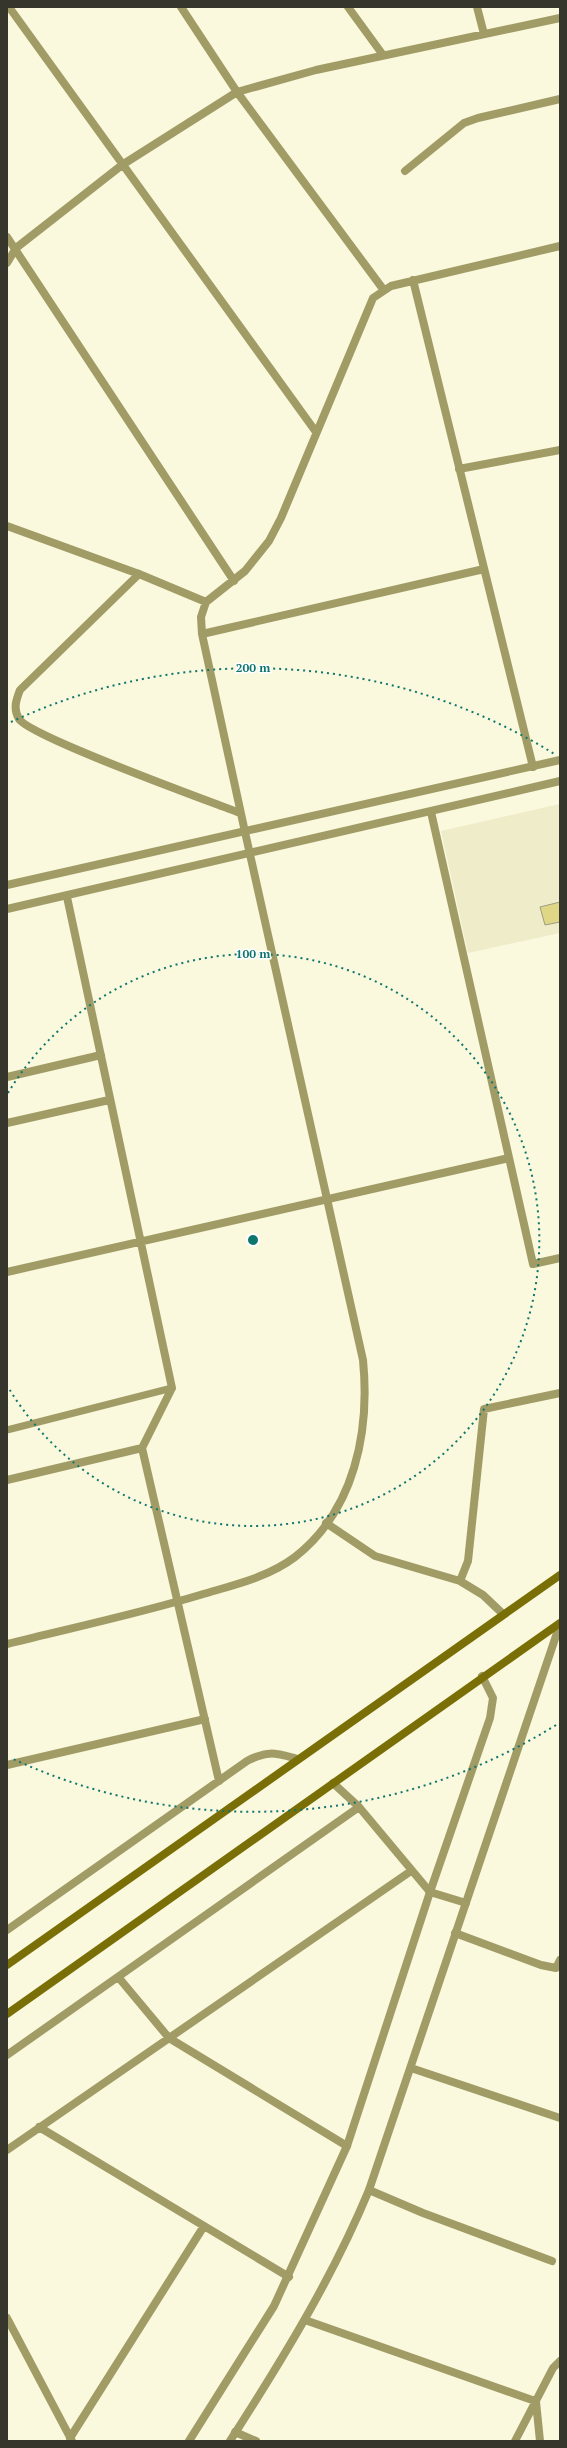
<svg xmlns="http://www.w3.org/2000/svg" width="567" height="2448" font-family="'PT Serif',serif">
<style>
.built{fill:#efecc9}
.building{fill:#dfd786;stroke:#9e9c83}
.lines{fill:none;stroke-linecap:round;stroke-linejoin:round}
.service{stroke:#a19c66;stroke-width:7}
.minor{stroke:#a19c66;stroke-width:8}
.tertiary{stroke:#a19c66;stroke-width:8}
.secondary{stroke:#7a6f06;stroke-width:8}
.ring{fill:none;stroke:#0f766e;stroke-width:2;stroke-dasharray:2 4}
.centre{fill:#0f766e;stroke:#fff;stroke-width:2}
.ring-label{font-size:12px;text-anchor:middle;font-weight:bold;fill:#0f766e;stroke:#fff;stroke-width:3;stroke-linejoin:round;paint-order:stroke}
</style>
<rect width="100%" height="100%" fill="#faf8dd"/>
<path class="built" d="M560 804V933L468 953 441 831Z"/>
<path class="building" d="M560 902V922L545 925 540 907Z"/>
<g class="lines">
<path class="service" d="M7 1430 172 1388"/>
<path class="minor" d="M9 7 316 432
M181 7 237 92 383 289
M348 7 383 55
M477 7 484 34
M405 171 464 123 478 118 560 99
M7 237 234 581
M7 263 16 248 122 165 237 92 316 70 560 18
M413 280 533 767
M459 469 560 450
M7 526 139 574 206 602
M139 574 20 690C16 700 13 709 19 719 31 737 209 801 240 813
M202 634 484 569
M431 812 533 1264 560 1258
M245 832 202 634 201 617 206 602 245 571 269 541 281 518 373 298 391 286 560 246
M67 897 172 1388 142 1448 219 1781
M7 1077 101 1055
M7 1123 109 1100
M7 1272 509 1158
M7 1480 142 1448
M326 1523 375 1556 460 1581 483 1595 503 1614
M460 1581 468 1561 484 1409 560 1393
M7 1765 205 1719
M333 1783 359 1807 430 1892 466 1903
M7 1930 247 1761C268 1750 275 1753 298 1759
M455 1933 541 1965 556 1968 560 1960
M119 1978 169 2038 347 2146
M7 2055 359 1807
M411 2068 560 2118
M39 2127 289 2277
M7 2150 411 1871
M369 2190 423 2213 552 2261
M7 2318 72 2441
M305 2320 535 2401
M536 2402 540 2441
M235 2432 256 2441
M70 2438 204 2226
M515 2441 553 2368 560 2361"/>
<path class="tertiary" d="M7 885 560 760
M7 909 560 781
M7 1644C71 1628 137 1614 200 1595 233 1585 267 1578 295 1557 355 1510 370 1431 363 1360L245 832
M189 2441 274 2306 347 2146 430 1892 490 1718 493 1698 482 1676
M230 2441C282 2360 332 2279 369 2190L560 1624"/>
<path class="secondary" d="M7 1965 560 1575
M7 2014 560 1623"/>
</g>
<g class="ring">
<path d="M8 1093A286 286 0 1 1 8 1387"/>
<path d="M556 1725A572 572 0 0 1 11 1758M11 722A572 572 0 0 1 556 755"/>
</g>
<circle cx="253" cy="1240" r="6" class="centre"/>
<g class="ring-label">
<text x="253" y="672">200 m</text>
<text x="253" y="958">100 m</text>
</g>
<rect width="567" height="2448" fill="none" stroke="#37362c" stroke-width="16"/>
</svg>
